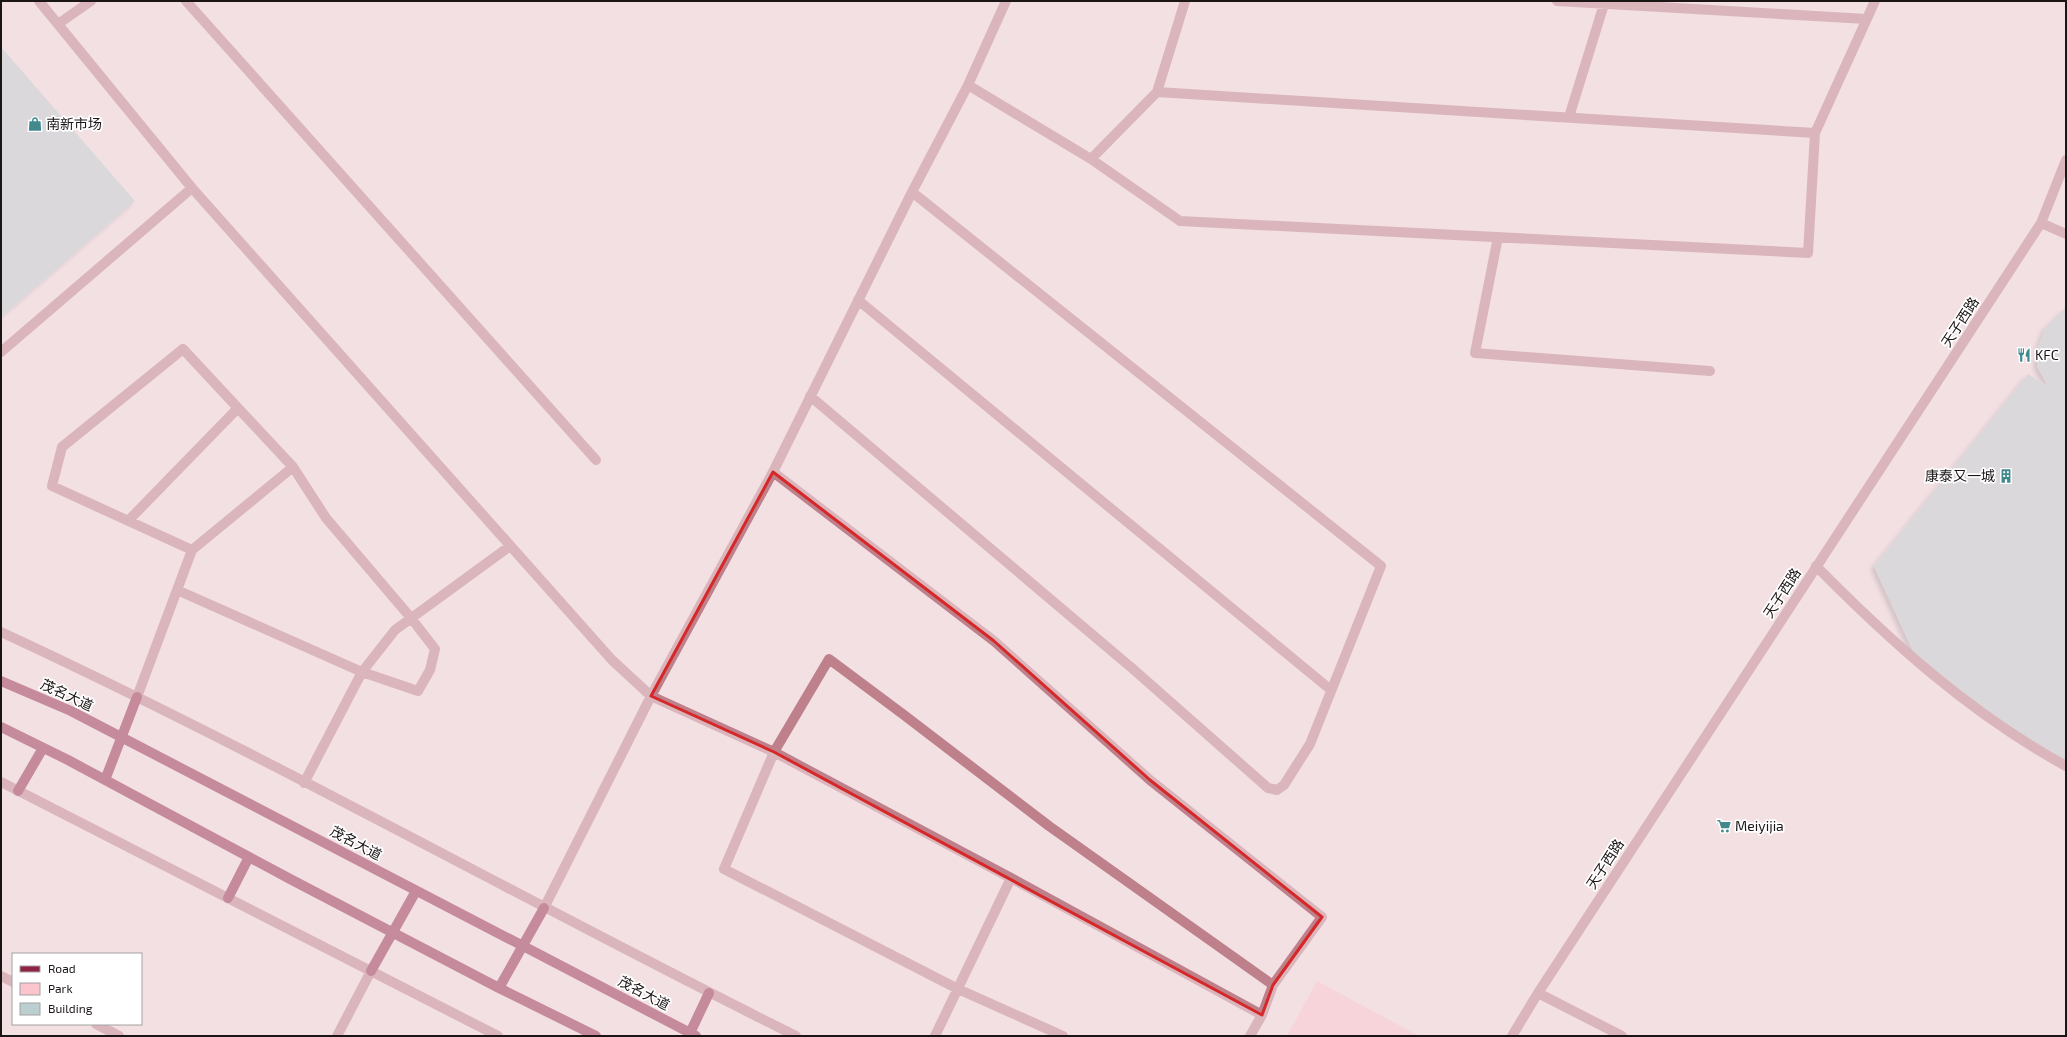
<svg xmlns="http://www.w3.org/2000/svg" width="2067" height="1037" font-family="'Exo 2','Noto Sans SC',sans-serif">
<style>
.green{fill:#fbc5ce}
.building{fill:#bccfd0;filter:url(#shadow)}
.lines{fill:none;stroke-linecap:round;stroke-linejoin:round}
.minor{stroke:#be818c;stroke-width:10}
.major{stroke:#8f2344;stroke-width:10}
.marked{fill:none;stroke:#d62828;stroke-width:3;stroke-linejoin:round}
.labels{text-anchor:middle;stroke-width:3.5;stroke-linejoin:round;paint-order:stroke}
.poi-label{font-size:14px;fill:#1b1516;stroke:#fff;text-anchor:start}
.street-label{font-size:14px;fill:#1b1516;stroke:#fff}
</style>
<defs>
<filter id="shadow"><feDropShadow dx="-3.5" dy="3.5" stdDeviation="2" flood-color="#0004"/></filter>
</defs>
<rect width="100%" height="100%" fill="#f3e0e3"/>
<path class="green" d="M1317 981 1419 1036H1287Z"/>
<path class="building" d="M1 47 135 201 1 317Z
M2066 307V762L2030 742 1971 700 1913 651 1874 566 2028 374 2048 386 2037 366 2038 348 2045 328Z"/>
<g class="lines">
<path class="minor" d="M39 1 192 188 612 660 651 696 774 752 1011 878 1262 1015 1250 1036
M186 1 596 460
M1557 1 1866 19
M58 24 91 1
M968 85 1091 159 1180 221 1808 253 1815 133 1875 1
M1157 92 1815 133
M1569 117 1605 1
M1091 159 1157 92 1185 1
M2041 223 2066 234
M1498 237 1475 353 1710 371
M858 300 1331 690
M1 352 192 188
M810 396 1133 669 1268 788 1277 790 1284 785 1310 744 1381 566 912 192
M773 472 994 641 1150 780 1322 917 1273 985 1262 1015
M128 521 238 408
M1816 566C1892 643 1971 714 2066 766
M177 590 362 672 418 691 430 670 435 649 411 618 326 518 293 467 183 349 62 447 52 486 192 550 293 467
M1 632C271 757 530 904 796 1036
M137 697 192 550
M1 782 498 1036
M304 783 362 672 395 630 510 546
M544 908 651 696 773 472 912 192 968 85 1006 1
M1 976 13 982
M1538 993 1622 1036
M96 1024 119 1036
M337 1036 371 971
M935 1036 1011 878
M1063 1036 958 989 724 869 774 752 829 659 904 715 1049 826 1273 985
M1512 1036 1538 993 2041 223 2066 160"/>
<path class="major" d="M1 681 71 711 123 738 696 1036
M1 727 68 760 292 880 499 988 596 1036
M105 780 137 697
M18 791 43 748
M228 898 249 857
M371 971 416 891
M499 988 544 908
M690 1033 709 993"/>
</g>
<path d="M0 0H2067V1037H0ZM773 472 994 641 1150 780 1322 917 1273 985 1262 1015 774 752 651 696Z" fill="#f3e0e3" fill-opacity=".55" fill-rule="evenodd"/>
<path class="marked" d="M773 472 994 641 1150 780 1322 917 1273 985 1262 1015 774 752 651 696Z"/>
<defs>
<symbol id="shop-bare" viewBox="-9 -9 18 18"><path d="M-5-2.5h2.3a2.7 3.5 0 0 1 5.4 0H5L5.5 6h-11ZM-1.5-2.5h3a1.5 2.3 0 0 0-3 0Z" fill="#41898d" stroke="#fff" stroke-width="2.5" paint-order="stroke"/></symbol>
<symbol id="restaurant-bare" viewBox="-9 -9 18 18"><path d="M-5-6h1v4h1v-4h1v4h1v-4h1v5L-1.5 .5V6h-2V.5L-5-1ZM5-6V6H3V1.5H1.5Q1.5-4 5-6Z" fill="#41898d" stroke="#fff" stroke-width="2.5" paint-order="stroke"/></symbol>
<symbol id="building-bare" viewBox="-9 -9 18 18"><path d="M-4-6H4V6H1V3H-1V6H-4ZM-2.5-4.3h1.7v1.8h-1.7ZM.8-4.3h1.7v1.8H.8ZM-2.5-1h1.7V.8h-1.7ZM.8-1h1.7V.8H.8Z" fill="#41898d" stroke="#fff" stroke-width="2.5" paint-order="stroke"/></symbol>
<symbol id="supermarket-bare" viewBox="-9 -9 18 18"><path d="M-6-5.5h2.5l.6 2H6L4.5 2H-2.5L-4.4-4H-6ZM-1.5 3.2a1.3 1.3 0 1 0 .1 0ZM3 3.2a1.3 1.3 0 1 0 .1 0Z" fill="#41898d" stroke="#fff" stroke-width="2.5" paint-order="stroke"/></symbol>
</defs>
<g fill-rule="evenodd">
<use href="#shop-bare" x="25" y="114" width="20" height="20"/>
<use href="#restaurant-bare" x="2014" y="345" width="20" height="20"/>
<use href="#building-bare" x="1996" y="466" width="20" height="20"/>
<use href="#supermarket-bare" x="1714" y="816" width="20" height="20"/>
</g>
<g class="labels">
<g class="poi-label">
<text x="46" y="129">南新市场</text>
<text x="2035" y="360">KFC</text>
<text x="1995" y="481" text-anchor="end">康泰又一城</text>
<text x="1735" y="831">Meiyijia</text>
</g>
<g class="street-label">
<text transform="translate(1960 322) rotate(-57)" y="5">天子西路</text>
<text transform="translate(1782 593) rotate(-57)" y="5">天子西路</text>
<text transform="translate(67 695) rotate(25)" y="5">茂名大道</text>
<text transform="translate(356 843) rotate(28)" y="5">茂名大道</text>
<text transform="translate(1605 864) rotate(-57)" y="5">天子西路</text>
<text transform="translate(644 993) rotate(28)" y="5">茂名大道</text>
</g>
</g>
<rect width="2067" height="1037" fill="none" stroke="#1b1516" stroke-width="4"/>
<rect x="12" y="953" width="130" height="72" fill="#ffffff" stroke="#a4a1a2"/>
<rect x="20" y="966" width="20" height="6" fill="#8f2344" stroke="#a4a1a2"/>
<text x="48" y="973" font-size="12" fill="#1b1516">Road</text>
<rect x="20" y="983" width="20" height="12" fill="#fbc5ce" stroke="#a4a1a2"/>
<text x="48" y="993" font-size="12" fill="#1b1516">Park</text>
<rect x="20" y="1003" width="20" height="12" fill="#bccfd0" stroke="#a4a1a2"/>
<text x="48" y="1013" font-size="12" fill="#1b1516">Building</text>
</svg>
